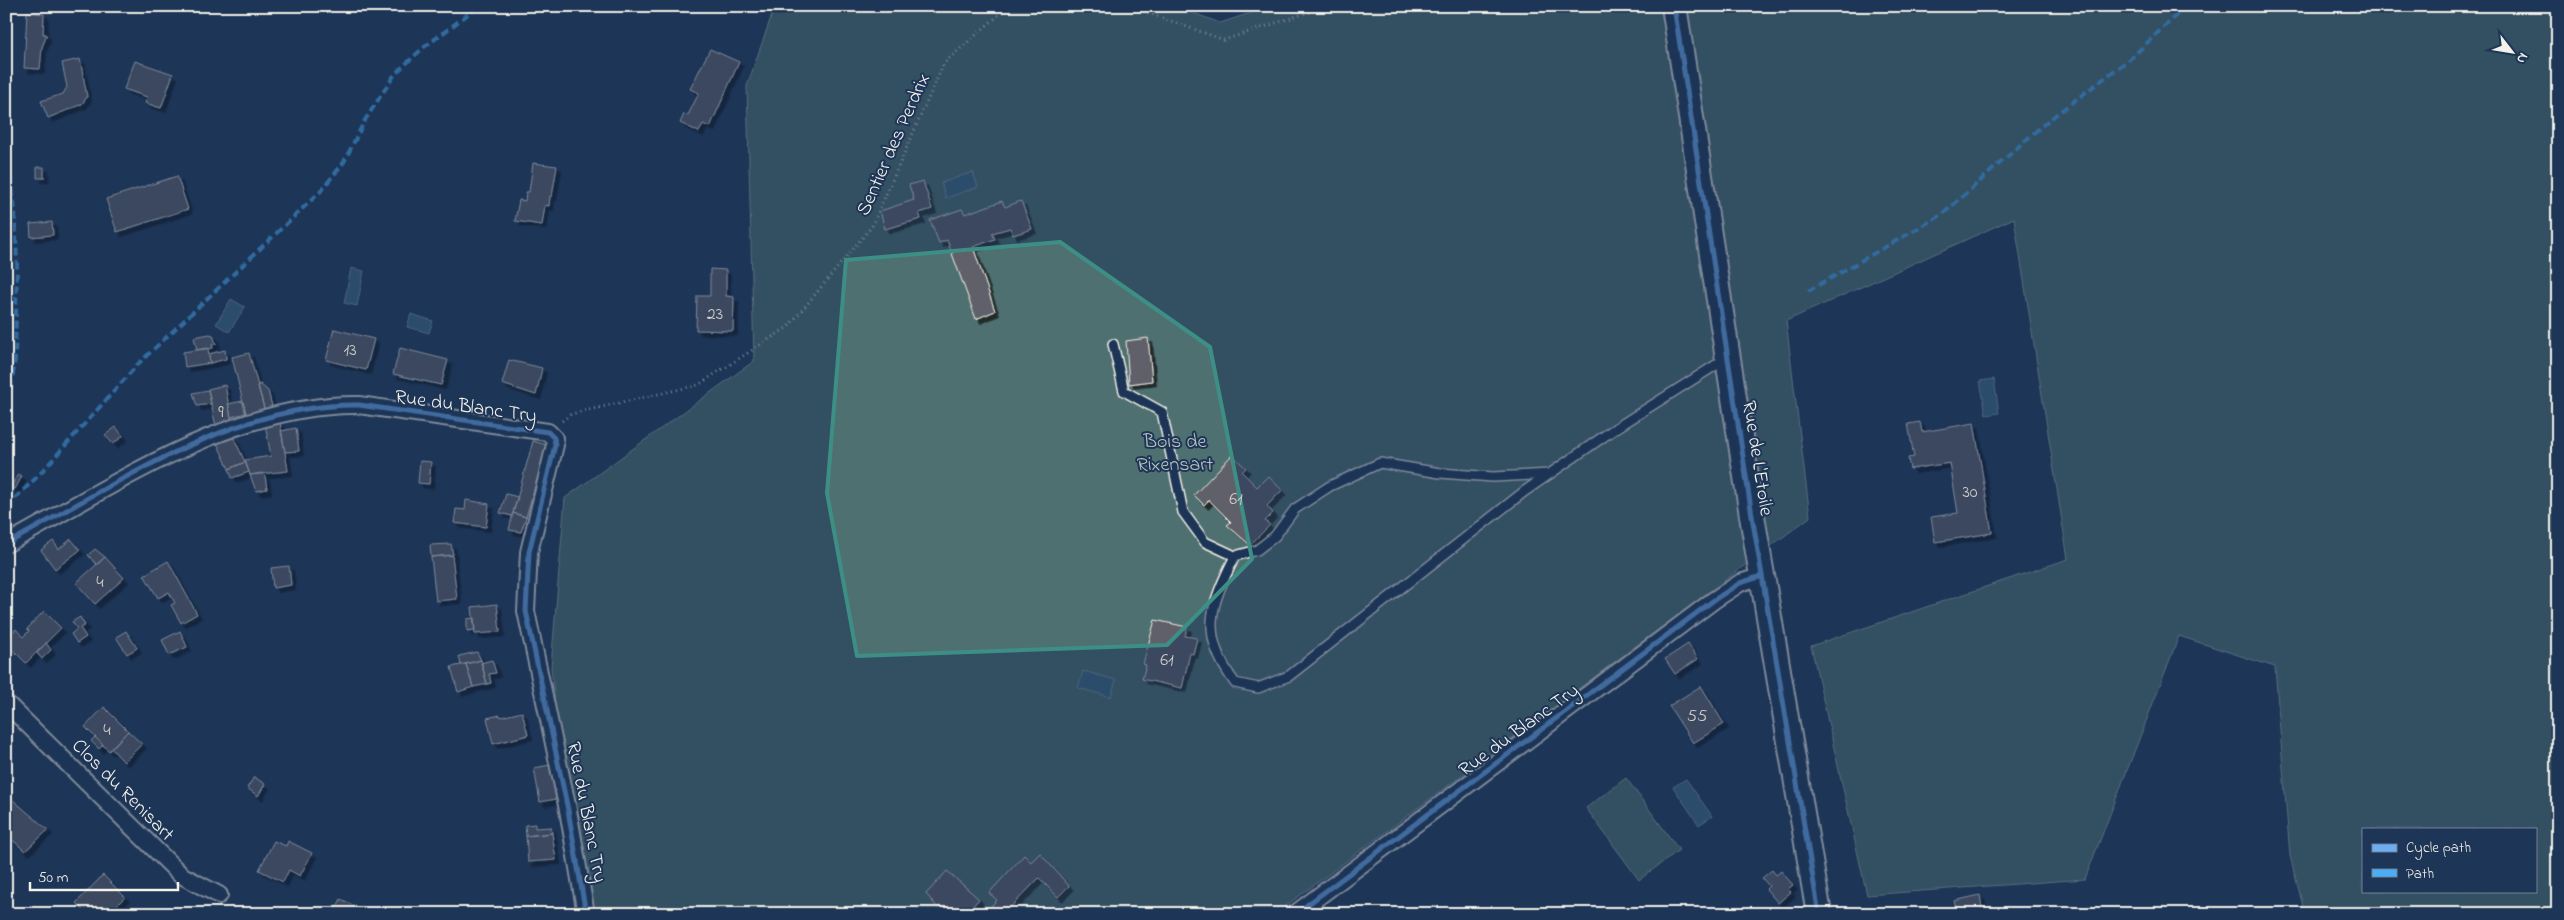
<svg xmlns="http://www.w3.org/2000/svg" width="2564" height="920" font-family="'Indie Flower',sans-serif">
<style>
.green{fill:#4f6f6f;stroke:#a2b0ac;fill-rule:evenodd}
.water{fill:#3e6983;stroke:#879fab}
.building{fill:#60616a;stroke:#f4f1e8;filter:url(#shadow)}
.lines{fill:none;stroke-linecap:round;stroke-linejoin:round}
.lane-casing{stroke:#f4f1e8;stroke-width:12}
.street-casing{stroke:#f4f1e8;stroke-width:20}
.secondary-casing{stroke:#f4f1e8;stroke-width:28}
.path{stroke:#f4f1e8;stroke-width:3;stroke-dasharray:1 4;stroke-linecap:butt}
.lane{stroke:#1d3557;stroke-width:9}
.street{stroke:#1d3557;stroke-width:16}
.secondary{stroke:#1d3557;stroke-width:24}
.quiet{stroke:#49aef6;stroke-width:4;stroke-dasharray:8 4;stroke-linecap:butt}
.cycleway-casing{stroke:#1d3557;stroke-width:8}
.cycleway{stroke:#6dadf4;stroke-width:5}
.marked{fill:none;stroke:#3d8f86;stroke-width:4;stroke-linejoin:round}
.labels{text-anchor:middle;stroke-width:4;stroke-linejoin:round;paint-order:stroke}
.number-label{font-size:18px;fill:#cfcdc8}
.street-label{font-size:20px;fill:#f4f1e8;stroke:#1d3557}
.park-label{font-size:20px;fill:#bac4be;stroke:#1d3557}
</style>
<defs>
<filter id="shadow"><feDropShadow dx="4.5" dy="4.5" stdDeviation="0" flood-color="#0009"/></filter>
</defs>
<rect width="100%" height="100%" fill="#1d3557"/>
<filter id="ink" filterUnits="userSpaceOnUse"><feTurbulence type="fractalNoise" baseFrequency=".02" numOctaves="2"/><feDisplacementMap in="SourceGraphic" scale="10" xChannelSelector="R" yChannelSelector="G"/><feConvolveMatrix kernelMatrix="1 2 1 2 8 2 1 2 1" color-interpolation-filters="sRGB"/></filter>
<g filter="url(#ink)">
<path class="green" d="M775 6H1175L1220 23 1272 6H2558V914H2305L2290 856 2275 667 2179 636 2085 879 1867 895 1811 646 2068 559 2014 218 1786 321 1810 517 1275 914H591L577 901 551 667 565 498 754 361 747 86ZM2363 829H2535V891H2363Z
M1626 778 1679 850 1639 880 1586 808Z"/>
<path class="water" d="M973 172 978 187 946 198 941 183Z
M351 268 364 271 357 306 344 303Z
M231 299 245 307 229 332 216 324Z
M411 314 433 321 429 333 407 327Z
M1994 379 1999 413 1986 415 1980 381Z
M1083 671 1116 680 1111 697 1078 688Z
M1686 779 1712 816 1699 825 1673 787Z"/>
<path class="building" d="M27 12 44 14 43 34H46V37L42 47 40 69 24 68Z
M710 49 739 62 710 127 703 124 699 132 680 123 684 114 688 115 699 93 690 89Z
M80 59 87 97 82 104 48 118 41 101 63 94 67 87 62 63Z
M135 61 173 74 161 108 145 103 147 97 124 89Z
M533 163 557 166 552 196H550L549 206 545 205 542 225 515 221 519 200 525 201 526 192H529Z
M37 167H44V178H37Z
M177 176 188 209 117 232 106 199Z
M923 181 932 209 919 213 921 219 885 229 880 211 914 200 909 185Z
M1002 201 1005 207 1021 201 1032 229 1013 235 1010 228 992 233 995 239 973 247 995 311 976 319 947 240 939 243 930 220 962 209 965 214Z
M52 222 53 235 31 237 30 224Z
M710 269 726 270V296L734 297 733 331 696 330 697 296H710Z
M334 329 374 339 366 370 326 360Z
M210 334 213 335 216 344H212L213 348 197 350 194 337Z
M1148 338 1152 381 1129 384 1126 341Z
M208 348 210 363 185 367 183 352Z
M400 348 448 360 441 385 393 374Z
M225 350 226 359 210 363 209 354Z
M249 353 265 412 247 419 232 357Z
M509 360 542 368 536 395 502 384Z
M260 384 268 391 273 410 265 412 258 385Z
M225 385 232 423 216 427 208 389Z
M208 390 211 404 197 406 193 393Z
M243 401 246 413 231 417 228 404Z
M280 422 288 471 250 475 245 460 271 456 265 424Z
M1920 422 1922 432 1974 423 1992 533 1935 542 1931 517 1958 513 1950 463 1910 469 1908 458 1914 457 1908 424Z
M116 427 123 436 113 444 105 435Z
M296 428 299 451 285 452 281 431Z
M233 436 245 462 229 469 217 443Z
M533 441 547 445 526 517 513 513Z
M1232 455 1246 468 1242 472 1257 487 1268 476 1282 490 1267 506 1273 513 1265 521 1270 525 1250 545 1227 525 1231 522 1209 500 1204 505 1194 495Z
M420 461 431 462 429 484 418 483Z
M245 462 249 472 232 478 229 469Z
M262 473 265 476 267 489 256 491 250 475Z
M18 474 22 476 15 489 11 487Z
M506 494 518 497 512 516 500 513Z
M466 500 489 504 486 527 454 523 456 509 465 510Z
M513 513 526 517 521 532 509 530Z
M71 539 80 550 55 569 41 550 53 541 59 549Z
M451 544 453 555 431 557 430 545Z
M95 549 105 557 97 565 88 555Z
M452 555 457 599 436 601 431 557Z
M105 557 124 578 95 604 76 583Z
M168 561 197 614 181 623 171 605 175 603 169 592 158 598 144 575Z
M289 566 291 585 273 588 271 568Z
M497 604 500 632 475 634 472 607Z
M44 611 61 628 26 663 6 643V639L16 629 23 637 29 631 27 629Z
M80 617 85 625 80 628 86 637 77 643 71 634 77 629 72 622Z
M474 618 475 630 467 631V619Z
M1155 620 1187 627 1185 636 1197 638 1193 654 1190 653 1182 688 1142 679 1146 665 1143 664Z
M126 631 137 648 127 654 116 637Z
M180 631 187 647 169 655 162 640Z
M46 643 51 650 42 659 37 653Z
M1688 644 1698 659 1675 674 1665 659Z
M477 652 481 660 461 665 459 656Z
M481 660 487 684 473 687 466 664Z
M492 660 496 673 489 674 491 683 487 684 481 663Z
M466 664 473 687 458 692 451 667Z
M1701 686 1724 724 1693 743 1669 706Z
M104 707 128 731 109 751 85 727Z
M522 712 528 735 493 744 487 718 500 715 501 717Z
M128 731 142 744 124 762 111 748Z
M95 737 103 745 99 749 91 741Z
M550 765 556 799 540 802 534 768Z
M254 777 265 784 258 796 247 788Z
M6 794 48 830 25 851 6 834Z
M535 824V828L551 827 552 833 526 836 525 825Z
M552 833 556 860 528 862 526 836Z
M274 841 286 846 288 841 312 853 300 876 289 870 283 882 259 870Z
M1040 853 1069 886 1058 897 1039 878 1004 914H997L990 907 997 900 989 893 1024 855 1031 862Z
M1772 870 1776 875 1781 871 1793 885 1788 889 1791 892 1778 903 1766 889 1769 886 1762 878Z
M947 871 979 899 972 907 979 914H958L953 909 948 913 941 906 938 908 926 894Z
M103 875 125 897 115 907 122 914H87L76 903Z
M1980 895 1983 914H1957L1954 901Z
M341 899 371 914H333Z"/>
<g class="lines">
<defs>
<path id="lane" d="M1113 344 1124 391 1162 412 1183 512 1205 542 1235 556C1210 607 1199 633 1235 683L1258 688 1289 676 1525 491 1613 430 1727 358
M1235 556 1257 550 1275 536 1295 509 1330 486 1380 463 1440 473 1493 477 1550 474"/>
<path id="street" d="M6 544C114 486 232 403 359 405L548 432 554 438 555 445 529 552 526 611 568 810 586 914
M6 703 181 875 219 895
M1295 914 1714 600 1740 583 1762 576"/>
<path id="secondary" d="M1674 6 1753 522 1819 914"/>
</defs>
<use href="#lane" class="lane-casing"/>
<use href="#street" class="street-casing"/>
<use href="#secondary" class="secondary-casing"/>
<path class="path" d="M1129 6 1224 40 1328 6
M562 421 571 414 698 385 788 327 872 226 944 63 1009 6"/>
<use href="#lane" class="lane"/>
<use href="#street" class="street"/>
<use href="#secondary" class="secondary"/>
<path class="quiet" d="M1808 291 1943 214 2045 123 2131 58 2186 6
M6 424 15 360 17 264 15 210 8 156 7 113 9 6
M6 507 38 476 139 363 320 192 344 162 365 120 395 74 423 48 479 6"/>
<defs>
<path id="cycleway" d="M1674 6 1753 522 1819 914
M6 544C114 486 232 403 359 405L548 432 554 438 555 445 529 552 526 611 568 810 586 914
M1295 914 1714 600 1740 583 1762 576"/>
</defs>
<use href="#cycleway" class="cycleway-casing"/>
<use href="#cycleway" class="cycleway"/>
</g>
</g>
<path d="M0 0H2564V920H0ZM1060 242 1210 347 1252 559 1167 645 857 656 827 493 846 260Z" fill="#1d3557" fill-opacity=".55" fill-rule="evenodd"/>
<path class="marked" d="M1060 242 1210 347 1252 559 1167 645 857 656 827 493 846 260Z"/>
<g class="labels">
<g class="number-label">
<text x="715" y="319">23</text>
<text x="350" y="355">13</text>
<text x="221" y="417">9</text>
<text x="1970" y="497">30</text>
<text x="1236" y="504">61</text>
<text x="100" y="587">4</text>
<text x="1167" y="665">61</text>
<text x="1697" y="721">55</text>
<text x="107" y="735">4</text>
</g>
<g class="street-label">
<text transform="translate(892 144) rotate(-66)" y="7">Sentier des Perdrix</text>
<text transform="translate(466 405) rotate(8)" y="7">Rue du Blanc Try</text>
<text transform="translate(1759 458) rotate(81)" y="7">Rue de L'Etoile</text>
<text transform="translate(1518 729) rotate(-36)" y="7">Rue du Blanc Try</text>
<text transform="translate(124 789) rotate(45)" y="7">Clos du Renisart</text>
<text transform="translate(588 812) rotate(79)" y="7">Rue du Blanc Try</text>
</g>
<g class="park-label">
<text x="1175" y="447">Bois de<tspan x="1175" dy="23">Rixensart</tspan></text>
</g>
</g>
<rect width="2564" height="920" fill="none" stroke="#1d3557" stroke-width="25"/>
<rect x="12" y="12" width="2539" height="895" fill="none" stroke="#f4f1e8" stroke-width="2" filter="url(#ink)"/>
<rect x="2362" y="828" width="175" height="65" fill="#1d3557" stroke="#738091"/>
<rect x="2372" y="844" width="25" height="8" fill="#6dadf4" stroke="#738091"/>
<text x="2406" y="852" font-size="15" fill="#f4f1e8">Cycle path</text>
<rect x="2372" y="869" width="25" height="8" fill="#49aef6" stroke="#738091"/>
<text x="2406" y="878" font-size="15" fill="#f4f1e8">Path</text>
<g transform="translate(2512 52) rotate(121)" stroke="#1d3557" stroke-width="4" paint-order="stroke">
<path d="M0-4L9 19L0 12L-9 19Z" fill="#f4f1e8"/>
<text y="-8" font-size="14" font-weight="bold" text-anchor="middle" fill="#f4f1e8">N</text>
</g>
<path d="M30 882v8h148v-8" fill="none" stroke="#f4f1e8" stroke-width="2.5"/>
<text x="38" y="882" font-size="15" fill="#f4f1e8" stroke="#1d3557" stroke-width="4" paint-order="stroke">50 m</text>
</svg>
